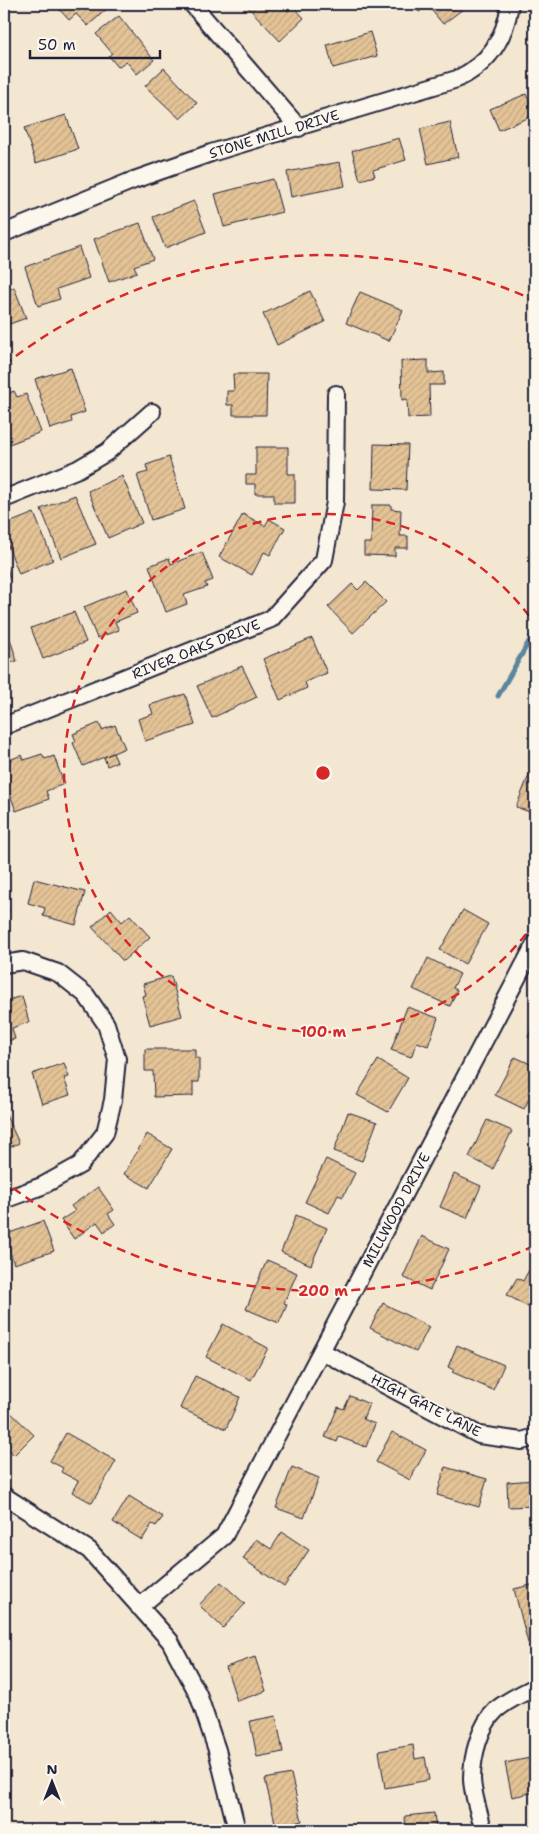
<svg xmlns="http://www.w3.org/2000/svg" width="539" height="1834" font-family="'Shantell Sans',sans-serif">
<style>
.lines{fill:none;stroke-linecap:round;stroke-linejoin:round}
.stream{stroke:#5a859e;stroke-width:5}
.building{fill:url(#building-hatch);stroke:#22223b}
.minor-casing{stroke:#22223b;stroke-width:20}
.minor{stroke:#fbf7ec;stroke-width:16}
.ring{fill:none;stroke:#d62828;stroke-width:2.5;stroke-dasharray:9 6}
.labels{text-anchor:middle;stroke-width:4;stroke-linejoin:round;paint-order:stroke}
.street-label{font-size:14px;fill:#22223b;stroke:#fbf7ec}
.centre{fill:#d62828;stroke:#fbf7ec;stroke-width:2.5}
.ring-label{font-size:15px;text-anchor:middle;font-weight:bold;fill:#d62828;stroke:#fbf7ec;stroke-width:4;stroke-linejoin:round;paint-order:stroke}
</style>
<defs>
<pattern id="building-hatch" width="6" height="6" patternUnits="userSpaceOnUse" patternTransform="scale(1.25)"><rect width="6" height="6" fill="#e4c396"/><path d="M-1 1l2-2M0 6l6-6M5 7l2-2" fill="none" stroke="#c3a782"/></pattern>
</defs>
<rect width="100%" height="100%" fill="#f4e7d2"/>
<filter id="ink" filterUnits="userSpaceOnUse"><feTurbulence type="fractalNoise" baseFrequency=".02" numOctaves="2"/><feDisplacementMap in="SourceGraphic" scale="10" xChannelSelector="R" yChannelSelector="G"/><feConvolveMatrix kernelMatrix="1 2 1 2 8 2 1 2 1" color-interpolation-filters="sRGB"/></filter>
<g filter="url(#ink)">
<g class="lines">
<path class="stream" d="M498 696 535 631"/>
</g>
<path class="building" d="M65 4H112L88 26 76 14 69 20 59 9Z
M252 4H280L288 11 293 6 304 18 280 41 248 7Z
M412 4H459L463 9 443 24 428 6 419 12Z
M119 16 154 60 137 74 126 61 118 67 109 56 112 53 96 34Z
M370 32 377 56 333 68 327 45Z
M164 68 197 103 180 119 145 86Z
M526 94 535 115 499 130 490 109Z
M66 115 78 149 36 163 24 128Z
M450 122 458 157 428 164 420 129Z
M399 138 406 160 373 170 375 176 360 180 352 151Z
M340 162 345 186 291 197 287 172Z
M273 179 282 212 224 227 215 194Z
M194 201 206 232 165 248 153 217Z
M140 223 153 259 134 266 137 272 109 282 94 239Z
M79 247 89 278 57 289 60 299 38 306 25 267Z
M14 287 26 318 4 326V289L5 291Z
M310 291 325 322 277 345 263 314Z
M360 292 403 310 389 341 346 323Z
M428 360V373L444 372V385H429L430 417 408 418 407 399 402 400 401 361Z
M71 368 85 412 71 417 72 422 50 429 35 379Z
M233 374H267L266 415H233V405H227V391H234Z
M14 391 17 397 26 394 41 432 4 446V395Z
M374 444 408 445 406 490 373 489Z
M256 447H288V474H295V503H274V494H255V484H246V475H256Z
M169 457 185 509 151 520 137 475 148 472 146 465Z
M122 476 142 523 108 538 88 491Z
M75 495 96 544 61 558 41 509Z
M372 505H391V509L401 510 400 536H408V548H395V556L364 555V543H371Z
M34 513 53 560 19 574 4 536V525Z
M243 514 265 526 269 519 285 528 270 555 264 552 252 575 219 557Z
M202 552 213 580 205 583 207 587 184 595 187 604 166 612 149 566 169 558 171 564Z
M4 560 10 577 4 580Z
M366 582 386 602 353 633 328 607 352 584 358 590Z
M127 589 137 613 115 622 119 630 97 638 84 607Z
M74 612 86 642 43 659 31 628Z
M312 638 327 673 305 682 307 688 280 700 263 659Z
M10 639 17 661 4 665V641Z
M242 666 257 697 212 718 197 686Z
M185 694 195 725 145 741 138 719 153 714 150 705Z
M99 723 102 730 115 725 125 748 83 766 73 743 76 741 73 734Z
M113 753 117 762 107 766 104 757Z
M42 754 45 759 54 756 64 784 46 791 49 799 16 811 4 777V762L22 755 24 760Z
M533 765H535V814L516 807Z
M34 879 85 892 76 925 43 916 45 908 28 903Z
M4 892 9 912 4 913Z
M111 909 122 922 130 915 150 937 123 961 92 927Z
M463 910 488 924 465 964 440 950Z
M428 958 460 974 453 988 457 990 450 1006 413 989Z
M171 976 182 1016 150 1025 142 996 146 995 143 984Z
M22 996 29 1022 12 1028 15 1039 4 1042V998L7 997 8 1000Z
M407 1007 438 1018 428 1046 417 1042 411 1057 391 1050Z
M535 1021V1040L528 1037Z
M145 1049H195V1058H199V1082H193V1096L154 1097 153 1071H145Z
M515 1057 535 1066V1103L529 1099 524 1109 495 1095Z
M378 1060 408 1078 388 1112 357 1095Z
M64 1063 69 1077 64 1078 70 1095 42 1104 32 1074Z
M4 1111 19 1143 4 1150Z
M348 1112 377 1122 362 1161 334 1151Z
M487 1120 512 1131 493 1169 469 1157Z
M147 1134 172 1149 149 1188 124 1174Z
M326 1159 355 1173 343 1197 338 1195 329 1213 305 1202Z
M454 1174 481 1186 467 1218 440 1207Z
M98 1187 114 1210 108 1214 115 1224 104 1232 97 1222 74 1239 61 1220 75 1211 71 1206Z
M296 1215 327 1228 311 1265 281 1252Z
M43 1221 54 1251 14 1264 4 1235Z
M422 1236 449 1249 430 1290 403 1277Z
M267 1260 297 1273 284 1303 287 1305 279 1323 246 1309Z
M529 1270 535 1273V1311L507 1295 517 1278 523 1281Z
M383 1303 429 1327 416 1352 370 1328Z
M223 1324 268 1348 251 1380 206 1357Z
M457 1345 504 1365 493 1390 452 1372 454 1370 448 1367Z
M195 1376 240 1397 226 1429 180 1408Z
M350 1396 369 1404 363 1419 375 1424 366 1447 339 1437 337 1442 325 1437 338 1407 344 1409Z
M6 1408 34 1435 14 1455 4 1445V1411Z
M392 1432 426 1450 410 1480 376 1462Z
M66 1433 116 1461 92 1503 72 1492 78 1481 61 1472 63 1468 50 1461Z
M292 1467 319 1478 304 1518 276 1508Z
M445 1467 487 1479 479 1507 437 1495Z
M535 1480V1506L508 1507 507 1482Z
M129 1496 163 1517 156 1526 152 1524 142 1540 113 1522Z
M282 1532 309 1550 284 1587 243 1559 256 1539 271 1549Z
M221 1582 245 1604 223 1628 199 1605Z
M535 1584V1641L528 1643 514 1589Z
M255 1657 266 1691 237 1701 226 1667Z
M276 1716 283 1752 257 1757 250 1721Z
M413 1745 415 1759 425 1757 429 1780 385 1788 379 1751Z
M535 1757V1792L512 1797 505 1763Z
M291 1774 302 1821 276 1827 265 1779Z
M434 1813 436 1830H406L405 1816Z
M535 1825V1830H522L521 1829Z"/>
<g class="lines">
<defs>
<path id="minor" d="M192 4 299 128
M4 233 134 180 211 153 457 79C489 64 505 39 510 4
M4 499 78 469 107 452 152 412
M4 726 271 619 324 560 335 502 336 394
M4 964 23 961 58 973 86 995 106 1024 117 1059 113 1100 105 1133 80 1165 42 1186 4 1200
M321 1351 479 1435 522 1441 535 1437
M4 1496 89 1550 170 1641 198 1694 217 1750 237 1830
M139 1607 224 1536 535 944
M483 1830C480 1814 472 1794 472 1778 472 1756 480 1725 496 1710 507 1700 522 1694 535 1687"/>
</defs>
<use href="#minor" class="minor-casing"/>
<use href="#minor" class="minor"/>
</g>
</g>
<g class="ring">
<path d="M535 922A259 259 0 1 1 535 624"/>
<path d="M534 1246A518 518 0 0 1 4 1181M4 365A518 518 0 0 1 534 300"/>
</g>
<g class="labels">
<g class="street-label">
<text transform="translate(274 134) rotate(-17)" y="5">STONE MILL DRIVE</text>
<text transform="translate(196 649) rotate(-22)" y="5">RIVER OAKS DRIVE</text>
<text transform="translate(396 1210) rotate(-62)" y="5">MILLWOOD DRIVE</text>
<text transform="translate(426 1405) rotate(27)" y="5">HIGH GATE LANE</text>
</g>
</g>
<circle cx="323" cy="773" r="8" class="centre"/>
<g class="ring-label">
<text x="323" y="1037">100 m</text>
<text x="323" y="1296">200 m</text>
</g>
<rect width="539" height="1834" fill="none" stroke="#fbf7ec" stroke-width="20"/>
<rect x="10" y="10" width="519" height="1814" fill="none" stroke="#22223b" stroke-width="2" filter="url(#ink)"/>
<g transform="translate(52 1782)" stroke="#fbf7ec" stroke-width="4" paint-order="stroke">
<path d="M0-4L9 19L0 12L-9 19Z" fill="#22223b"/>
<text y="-8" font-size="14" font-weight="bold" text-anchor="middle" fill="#22223b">N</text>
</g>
<path d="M30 50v8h130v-8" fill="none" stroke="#22223b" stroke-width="2.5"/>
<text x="38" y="50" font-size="15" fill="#22223b" stroke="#fbf7ec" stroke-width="4" paint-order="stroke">50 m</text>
</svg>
